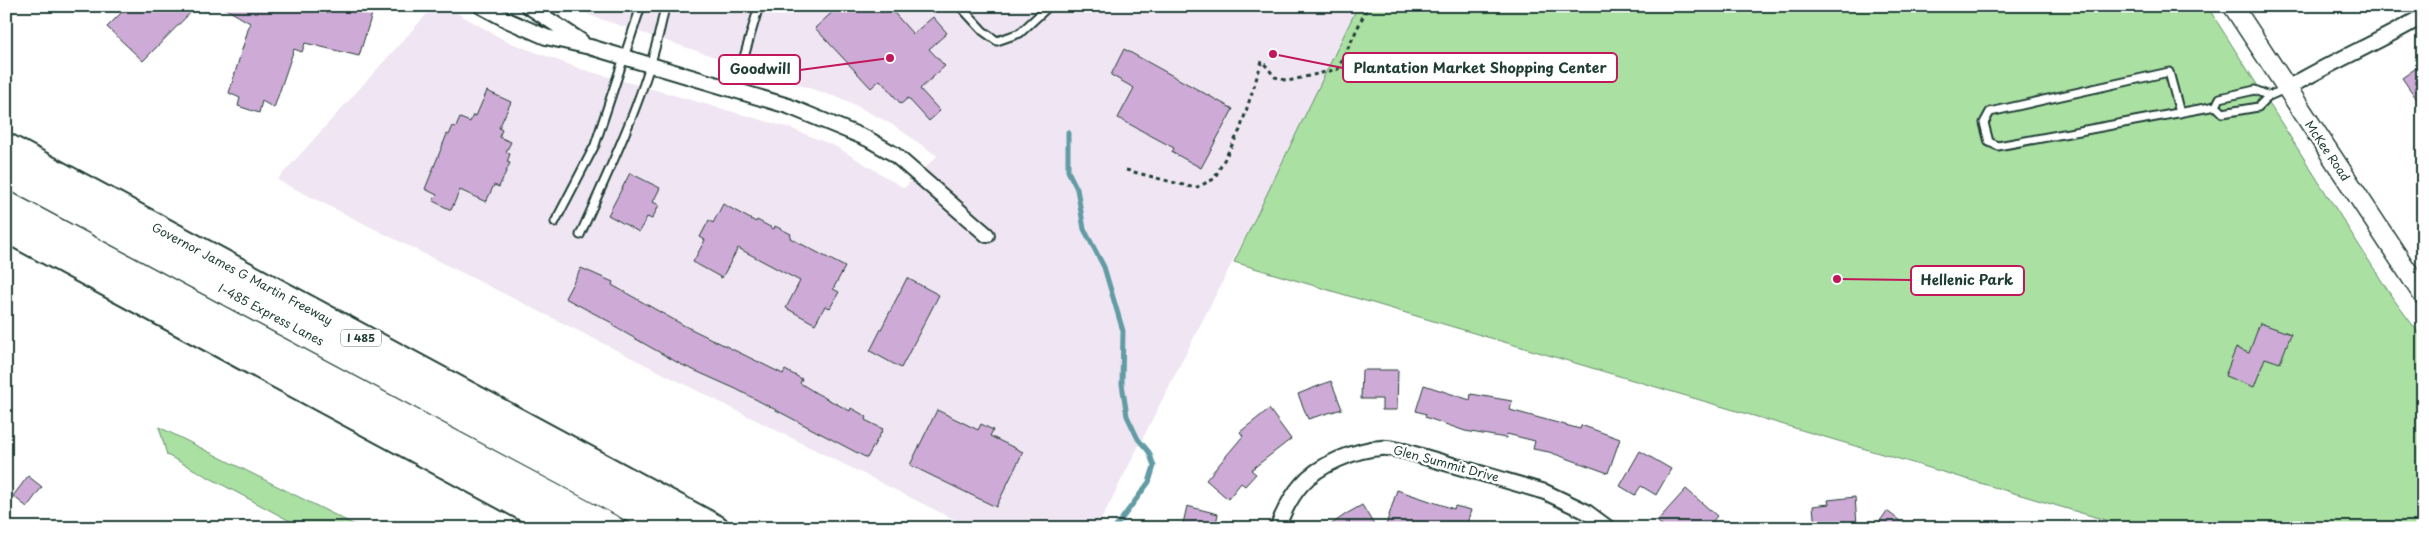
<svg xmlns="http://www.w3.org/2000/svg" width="2429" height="534" font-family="'Playpen Sans',sans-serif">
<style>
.built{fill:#f0e6f3}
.green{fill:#abe0a3;stroke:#658e6c}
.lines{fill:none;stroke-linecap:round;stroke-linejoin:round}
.stream{stroke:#629ba4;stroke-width:5}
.building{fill:#ceabd6;stroke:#1f3d34}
.lane-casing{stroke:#1f3d34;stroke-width:11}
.street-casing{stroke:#1f3d34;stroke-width:18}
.secondary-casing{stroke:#1f3d34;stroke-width:22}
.highway-casing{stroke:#1f3d34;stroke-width:29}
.path{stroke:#1f3d34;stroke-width:3;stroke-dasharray:4 4;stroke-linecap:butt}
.lane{stroke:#fff;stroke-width:7}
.street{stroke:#fff;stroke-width:14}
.secondary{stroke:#fff;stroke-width:19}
.highway{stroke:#fff;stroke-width:25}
.labels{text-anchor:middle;stroke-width:5;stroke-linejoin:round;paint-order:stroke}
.shield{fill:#fff;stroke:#627771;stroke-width:1}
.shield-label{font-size:11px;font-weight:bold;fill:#1f3d34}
.street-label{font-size:12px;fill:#1f3d34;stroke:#fff}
.leader{fill:none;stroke:#c2185b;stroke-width:2}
.callout-dot{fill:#c2185b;stroke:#fff;stroke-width:2}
.callout{fill:#fff;stroke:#c2185b;stroke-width:2}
.callout-label{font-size:14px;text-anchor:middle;font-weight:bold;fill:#1f3d34}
</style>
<rect width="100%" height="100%" fill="#fff"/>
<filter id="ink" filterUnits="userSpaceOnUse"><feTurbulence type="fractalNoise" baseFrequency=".02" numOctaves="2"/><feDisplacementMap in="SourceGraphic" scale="10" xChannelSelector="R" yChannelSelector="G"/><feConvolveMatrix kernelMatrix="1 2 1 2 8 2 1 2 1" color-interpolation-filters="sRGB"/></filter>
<g filter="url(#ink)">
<path class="built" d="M434 6H445L506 41 581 69 790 128 837 147 904 188 937 156 893 125 845 100 591 16 574 6H1360L1314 102 1097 528H971L277 180Z"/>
<path class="green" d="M1358 6H2207L2392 297 2423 339V528H2132L1234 262Z
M159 427 361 528H303L167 455Z"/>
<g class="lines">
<path class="stream" d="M1068 132V171L1077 189 1084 229 1104 267 1123 331 1122 384 1127 416 1138 439 1149 452 1154 466 1149 482 1115 528"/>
</g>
<path class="building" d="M128 6H197L143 61 107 27Z
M221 6H343L372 14 359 56 305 43 302 52 294 49 274 108 262 101 259 113 238 106 240 98 229 93 250 23Z
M839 6H888L913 34 933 17 947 33 929 49 945 66 920 89 940 111 929 121 908 98 901 104 880 80 871 88 815 28Z
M1124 49 1233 109 1201 168 1172 152 1174 148 1118 118 1134 88 1111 75Z
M2423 63V108L2402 78Z
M487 91 511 102 499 128 502 130 499 137 511 142 506 152 510 154 507 162 510 163 499 187 494 185 486 202 460 190 451 210 433 201 437 195 425 189 447 134 449 135 453 126 456 127 460 118 470 122 473 115 476 116Z
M630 173 660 188 653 202 659 205 652 219 647 217 639 232 608 215Z
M723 204 756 222 757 220 774 229 775 226 791 234 790 238 845 267 833 289 839 292 830 308 825 306 815 324 786 308 800 281 738 248 722 278 693 262 705 240 700 237 709 220 713 223Z
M581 268 613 282 612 285 685 326 783 374 785 370 802 379 800 383 816 393 850 411 851 408 867 417 865 420 883 429 867 458 736 389 680 364 613 326 614 324 565 298Z
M907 278 939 295 901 368 870 351Z
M2260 323 2291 334 2280 363 2265 358 2254 387 2225 376 2236 348 2249 353Z
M1362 370H1398L1397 410H1382V399H1361Z
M1331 381 1342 409 1308 419 1298 394Z
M1424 385 1470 400 1471 394 1512 401 1510 410 1580 429 1581 425 1620 439 1608 473 1549 452 1533 449 1535 441 1507 434 1506 438 1465 431 1425 417 1426 414 1416 411Z
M1269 409 1291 439 1251 470 1256 474 1245 486 1241 483 1228 499 1206 480 1243 436 1240 432Z
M937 410 978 430 981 424 993 430 990 436 1023 452 996 507 910 465Z
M1640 451 1671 469 1656 495 1641 486 1635 495 1620 486Z
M28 476 42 487 27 507 13 496Z
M1686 489 1717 516 1707 528H1664L1657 521Z
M1397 490 1454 509 1455 506 1471 510 1466 528H1385Z
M1855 497 1857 525 1815 528 1813 506 1829 504 1828 500Z
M1362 505 1376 528H1326L1346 514Z
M1187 506 1218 514 1215 528H1182Z
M1887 511 1909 528H1875Z"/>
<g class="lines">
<defs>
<path id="lane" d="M960 6 983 31 997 41 1020 33 1049 6
M734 91 759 6
M2216 106 2223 113 2258 107 2269 96 2285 89
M2216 106 2220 98 2255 90 2269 96
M2180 113 2169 72 1990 112 1984 123 1989 142 1998 146 2216 106
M555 222 595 145 641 6
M580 235C613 161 650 87 665 6"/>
<path id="street" d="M481 6 509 21 546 37 590 47 788 106 868 139 894 154 987 235
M528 6 581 41
M2286 89C2330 62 2378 43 2423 16
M1277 528C1283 513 1291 496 1302 484 1318 465 1357 449 1381 448 1388 447 1397 450 1404 451L1545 492 1585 511 1608 528"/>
<path id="secondary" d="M2233 6 2423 295"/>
<path id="highway" d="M6 146 716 528
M6 174 667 528
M6 204 612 528
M6 229 562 528"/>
</defs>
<use href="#lane" class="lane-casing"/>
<use href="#street" class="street-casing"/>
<use href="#secondary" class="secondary-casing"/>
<use href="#highway" class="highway-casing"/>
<path class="path" d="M1126 170 1195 188 1214 179 1240 130 1262 61 1275 77 1288 81 1338 69 1368 6"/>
<use href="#lane" class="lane"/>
<use href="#street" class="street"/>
<use href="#secondary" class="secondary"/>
<use href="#highway" class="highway"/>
</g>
</g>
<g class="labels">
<rect class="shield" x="341" y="329.5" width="40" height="17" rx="4"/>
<g class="shield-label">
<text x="361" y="342">I 485</text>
</g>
<g class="street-label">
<text transform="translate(2327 151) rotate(56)" y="4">McKee Road</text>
<text transform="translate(242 274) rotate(28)" y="4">Governor James G Martin Freeway</text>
<text transform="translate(271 315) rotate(28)" y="4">I-485 Express Lanes</text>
<text transform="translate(1446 464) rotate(15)" y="4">Glen Summit Drive</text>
</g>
</g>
<path class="leader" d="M1273 54L1343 68M890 58L800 70M1837 279L1911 280"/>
<g class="callout-dot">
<circle cx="1273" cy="54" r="5"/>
<circle cx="890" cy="58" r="5"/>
<circle cx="1837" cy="279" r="5"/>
</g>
<g class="callout">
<rect x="1343" y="53" width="274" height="29" rx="5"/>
<rect x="719" y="55" width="81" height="29" rx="5"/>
<rect x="1911" y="266" width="113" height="29" rx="5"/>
</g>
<g class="callout-label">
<text x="1480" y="73">Plantation Market Shopping Center</text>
<text x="760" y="74">Goodwill</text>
<text x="1967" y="285">Hellenic Park</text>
</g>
<rect width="2429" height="534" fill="none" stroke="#fff" stroke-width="25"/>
<rect x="12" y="12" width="2404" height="509" fill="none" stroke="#1f3d34" stroke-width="2" filter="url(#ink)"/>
</svg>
